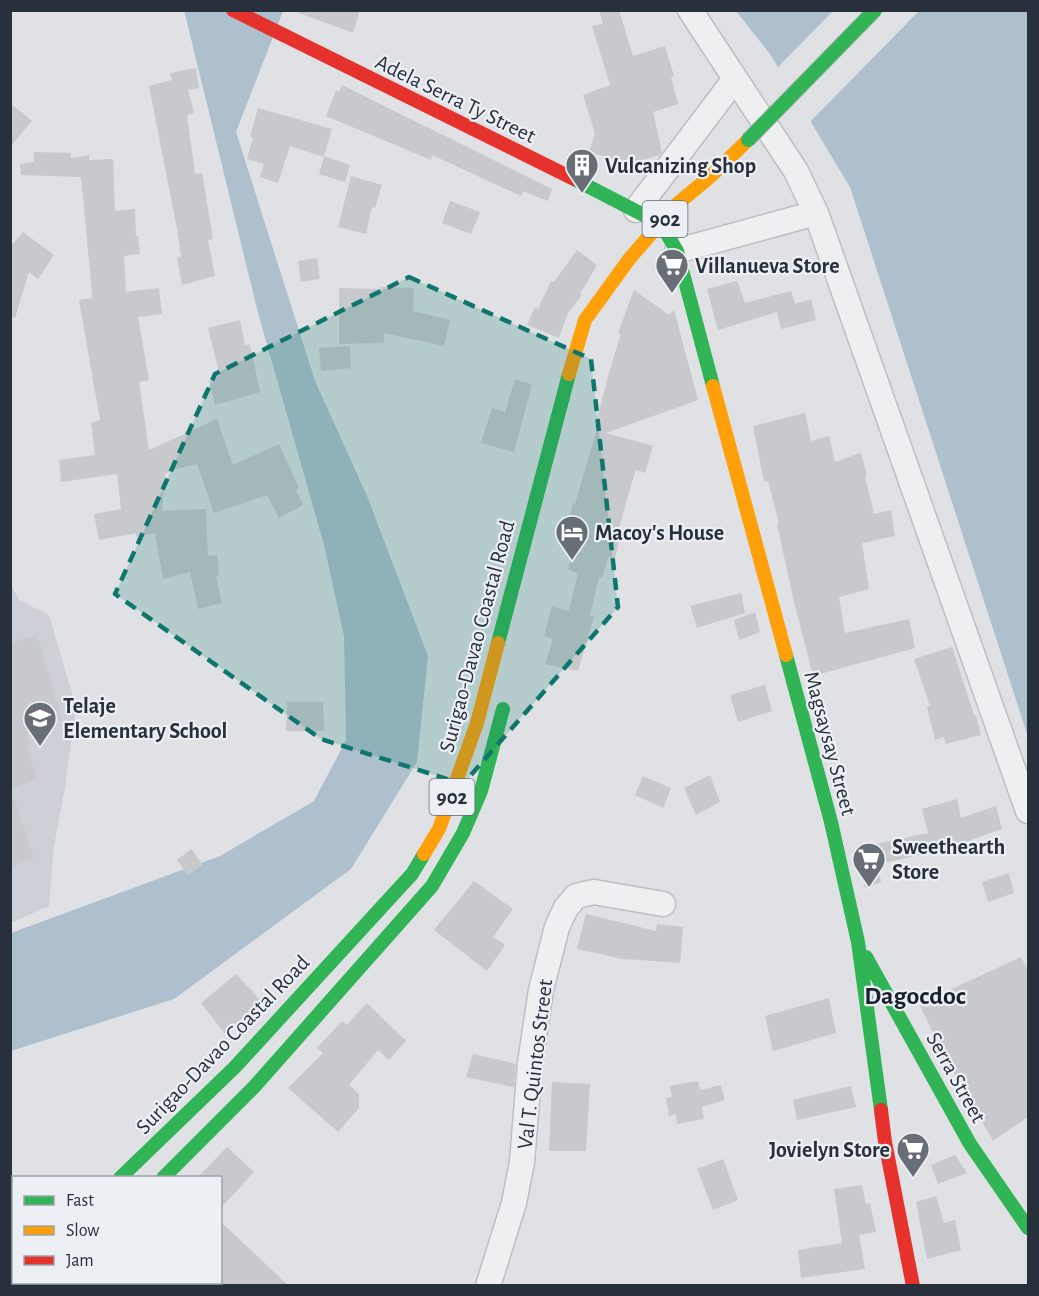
<svg xmlns="http://www.w3.org/2000/svg" width="1039" height="1296" font-family="'Alegreya Sans',sans-serif">
<style>
.built{fill:#cdd1d7}
.water{fill:#aec0ce}
.pier{fill:#dfe1e4}
.building{fill:#c7c9cc}
.lines{fill:none;stroke-linecap:round;stroke-linejoin:round}
.street-casing{stroke:#bdbfc2;stroke-width:27}
.street{stroke:#eeeff0;stroke-width:24}
.fast{stroke:#30b455;stroke-width:14}
.slow{stroke:#ff9f0a;stroke-width:14}
.jam{stroke:#e5322d;stroke-width:14}
.fast-bridge-casing{stroke:#b1b4b8;stroke-width:16;stroke-linecap:butt}
.fast-bridge{stroke:#30b455;stroke-width:14}
.marked{fill:#0f766e;fill-opacity:0.2;stroke:#0f766e;stroke-width:4.5;stroke-dasharray:12 8;stroke-linejoin:round}
.labels{text-anchor:middle;stroke-width:4.5;stroke-linejoin:round;paint-order:stroke}
.shield{fill:#ecf0f4;stroke:#626a72;stroke-width:1.5}
.shield-label{font-size:21px;font-weight:bold;fill:#27303b}
.street-label{font-size:22px;fill:#27303b;stroke:#ecf0f4}
.poi-label{font-size:22px;font-weight:bold;fill:#27303b;stroke:#ecf0f4;text-anchor:start}
.quarter-label{font-size:26px;font-weight:bold;fill:#19212c;stroke:#ecf0f4}
</style>
<rect width="100%" height="100%" fill="#dfe1e4"/>
<path class="built" d="M10 583 19 600 49 615 76 707 65 787 54 846 49 906 11 923Z"/>
<path class="water" d="M184 10 283 11 236 132 315 381 367 496 428 656 417 762 351 869 174 999 11 1051V933L220 856 314 801 346 740 344 636 324 545 258 313Z
M736 11H1028V737L850 187 770 54Z"/>
<path class="pier" d="M833 11H919L808 124 776 69Z"/>
<path class="building" d="M300 10H360L353 33 299 13Z
M599 10H619L633 56 665 46 674 76 671 77 678 104 653 112 662 152 660 155 629 164 589 152 595 133 583 95 610 85 592 26 603 24Z
M196 68 199 88 188 90 194 113 187 115 195 174 202 173 213 239 208 240 215 276 182 285 177 258 181 257 178 234 149 86 172 80 170 73Z
M342 85 552 189 548 201 523 191 521 196 432 155 431 160 326 116 336 91 339 92Z
M10 103 32 121 10 147Z
M258 108 332 129 324 156 350 165 345 182 319 174 324 157 290 146 278 183 260 177 264 164 247 159 253 138 250 137Z
M34 152 71 153V158L89 155V160L113 159 115 211 135 209 136 236H138L140 254 124 256 126 292 159 288 162 314 138 317 149 380 139 382 149 450 217 419 233 465 279 444 299 488 296 490 303 505 279 518 267 495 214 513 197 464 177 469 165 474 162 511 206 509 208 556 217 555 219 575 216 576 222 603 198 609 190 572 163 579 155 533 136 537V533L99 540 94 514 121 509 117 474 61 482 59 460 95 455 91 423 100 420 79 300 92 298 91 282 81 177 21 175 20 164 34 162Z
M351 176 382 185 375 208 372 207 366 234 338 227Z
M450 201 480 212 471 234 442 223Z
M23 232 54 255 38 279 29 272 15 318 10 317V247Z
M577 250 597 265 580 294 582 295 568 313 559 338 527 325 535 307 538 309 551 281 554 282Z
M317 258 320 279 301 282 298 261Z
M737 281 745 303 791 291 795 304 811 299 816 320 781 329 777 312 718 330 707 289Z
M381 287 414 288 413 311 450 320 444 346 384 333V343L339 344V288L381 289Z
M634 290 669 315 674 310 698 400 606 433 653 446 645 473 636 470 629 492 617 536 620 537 615 559 608 557 602 578 599 577 590 616 594 617 578 671 545 664 553 639 544 636 552 606 569 611 578 573 568 570 573 549 564 547 571 522 568 521 573 503 575 504 597 428 595 427 610 369 621 334 618 333Z
M240 320 245 345 250 344 260 392 215 405 209 380 220 376 208 328Z
M350 346 351 368 321 371 319 348Z
M515 379 532 385 514 452 481 443 492 408 505 412Z
M805 413 811 441 829 436 835 462 861 453 867 475 865 476 874 514 891 510 895 536 862 543 869 589 839 597 845 633 909 619 915 648 813 676 794 602 777 524 779 523 768 481 764 482 753 426Z
M741 593 745 613 697 628 690 606Z
M755 612 760 632 739 640 734 620Z
M37 634 62 719 27 732 31 745 27 746 37 779 10 789V644Z
M952 647 974 715H976L981 735 946 744 944 737 935 740 927 707 930 706 914 659Z
M765 685 772 711 738 722 730 695Z
M287 702H323L324 731H286Z
M710 775 720 802 696 815 684 788Z
M643 776 671 788 663 808 635 795Z
M14 798 34 858 10 867V799Z
M957 799 961 818 996 806 1002 829 962 843 963 846 869 866 866 846 928 833 922 809Z
M191 849 203 865 188 875 177 860Z
M877 866 881 882 865 888 861 870Z
M1009 873 1014 893 988 902 982 882Z
M474 881 513 909 493 937 505 945 487 971 434 930Z
M586 914 656 931 657 924 683 927 680 963 627 959V960L577 949Z
M1021 957 1029 972V1116L993 1141 947 1061 919 1004Z
M236 974 261 1001 225 1034 201 1003Z
M829 998 836 1033 773 1051 765 1016Z
M367 1003 406 1041 389 1060 378 1050 349 1085 359 1094V1108L338 1132 288 1088 323 1053 317 1048 342 1021 347 1025Z
M473 1054 516 1064 514 1087 466 1077Z
M698 1081 700 1090 721 1085 725 1100 702 1107 704 1119 677 1124 676 1114 669 1116 666 1098 672 1097 670 1086Z
M552 1082 590 1084 586 1151H549Z
M851 1086 856 1107 797 1120 793 1100Z
M227 1147 254 1172 220 1209V1178H197Z
M955 1155 967 1173 938 1184 931 1165Z
M723 1159 738 1200 713 1210 697 1169Z
M862 1185 866 1204 870 1203 876 1232 859 1235 865 1269 801 1278 798 1250 842 1243 834 1189Z
M936 1196 944 1223 955 1220 961 1250 927 1259 916 1202Z
M220 1221 289 1286H220Z"/>
<g class="lines">
<defs>
<path id="street" d="M690 10 796 171 816 213 1028 811
M636 210 735 79
M677 251 816 213
M488 1286 514 1203 522 1162 530 1063 541 990 557 927 566 908 576 896 594 892 663 904"/>
</defs>
<use href="#street" class="street-casing"/>
<use href="#street" class="street"/>
<path class="fast" d="M574 179 661 224 677 251 713 386
M498 643 569 374
M786 655 831 822 858 942 881 1110
M866 957 970 1144 1028 1228
M120 1178 235 1067 412 874 424 854
M163 1178 254 1087 432 886 463 833 481 791 503 709"/>
<path class="slow" d="M569 374 585 320 630 258 676 205 712 175 748 140
M713 386 786 655
M424 854 439 829 477 723 498 643
M10 1284 14 1281
M54 1286 57 1282"/>
<path class="jam" d="M233 10 574 179
M881 1110 885 1142 913 1286"/>
<defs>
<path id="fast-bridge" d="M748 140 875 10"/>
</defs>
<use href="#fast-bridge" class="fast-bridge-casing"/>
<use href="#fast-bridge" class="fast-bridge"/>
</g>
<path class="marked" d="M409 277 591 359 618 607 463 784 321 739 115 594 215 374Z"/>
<defs>
<symbol id="building-pin" viewBox="-11 -11 22 30"><path d="M0 17L-7.5 6A9.5 9.5 0 1 1 7.5 6Z" fill="#676e76" stroke="#ecf0f4"/><path d="M-4-6H4V6H1V3H-1V6H-4ZM-2.5-4.3h1.7v1.8h-1.7ZM.8-4.3h1.7v1.8H.8ZM-2.5-1h1.7V.8h-1.7ZM.8-1h1.7V.8H.8Z" fill="#fff"/></symbol>
<symbol id="supermarket-pin" viewBox="-11 -11 22 30"><path d="M0 17L-7.5 6A9.5 9.5 0 1 1 7.5 6Z" fill="#676e76" stroke="#ecf0f4"/><path d="M-6-5.5h2.5l.6 2H6L4.5 2H-2.5L-4.4-4H-6ZM-1.5 3.2a1.3 1.3 0 1 0 .1 0ZM3 3.2a1.3 1.3 0 1 0 .1 0Z" fill="#fff"/></symbol>
<symbol id="hotel-pin" viewBox="-11 -11 22 30"><path d="M0 17L-7.5 6A9.5 9.5 0 1 1 7.5 6Z" fill="#676e76" stroke="#ecf0f4"/><path d="M-6-4.5h1.5V1H6V5H4.5V3h-9V5H-6ZM-4 0a1.8 1.8 0 1 1 3.6 0ZM.5 0V-2.5h3Q6-2.5 6 0Z" fill="#fff"/></symbol>
<symbol id="school-pin" viewBox="-11 -11 22 30"><path d="M0 17L-7.5 6A9.5 9.5 0 1 1 7.5 6Z" fill="#676e76" stroke="#ecf0f4"/><path d="M0-5L7-2L0 1L-7-2ZM-4 1L0 2.5L4 1V4Q0 6-4 4Z" fill="#fff"/></symbol>
</defs>
<g fill-rule="evenodd">
<use href="#building-pin" x="563" y="146" width="38" height="52"/>
<use href="#supermarket-pin" x="653" y="246" width="38" height="52"/>
<use href="#hotel-pin" x="553" y="513" width="38" height="52"/>
<use href="#school-pin" x="21" y="699" width="38" height="52"/>
<use href="#supermarket-pin" x="850" y="840" width="38" height="52"/>
<use href="#supermarket-pin" x="894" y="1130" width="38" height="52"/>
</g>
<g class="labels">
<g class="shield">
<rect x="642.5" y="201" width="45" height="36" rx="4.5"/>
<rect x="429.5" y="779" width="45" height="36" rx="4.5"/>
</g>
<g class="shield-label">
<text x="665" y="226">902</text>
<text x="452" y="804">902</text>
</g>
<g class="street-label">
<text transform="translate(456 98) rotate(26)" y="8">Adela Serra Ty Street</text>
<text transform="translate(476 636) rotate(-75)" y="8">Surigao-Davao Coastal Road</text>
<text transform="translate(831 743) rotate(75)" y="8">Magsaysay Street</text>
<text transform="translate(222 1044) rotate(-46)" y="8">Surigao-Davao Coastal Road</text>
<text transform="translate(534 1064) rotate(-83)" y="8">Val T. Quintos Street</text>
<text transform="translate(957 1077) rotate(61)" y="8">Serra Street</text>
</g>
<g class="poi-label">
<text x="605" y="173">Vulcanizing Shop</text>
<text x="695" y="273">Villanueva Store</text>
<text x="595" y="540">Macoy's House</text>
<text x="63" y="713">Telaje<tspan x="63" dy="25">Elementary School</tspan></text>
<text x="892" y="854">Sweethearth<tspan x="892" dy="25">Store</tspan></text>
<text x="890" y="1157" text-anchor="end">Jovielyn Store</text>
</g>
<g class="quarter-label">
<text x="915" y="1004">Dagocdoc</text>
</g>
</g>
<rect width="1039" height="1296" fill="none" stroke="#27303b" stroke-width="24"/>
<rect x="12" y="1176" width="210" height="108" fill="#ecf0f4" stroke="#9da3aa" stroke-width="1.5"/>
<rect x="24" y="1196" width="30" height="9" fill="#30b455" stroke="#9da3aa" stroke-width="1.5"/>
<text x="66" y="1206" font-size="18" fill="#27303b">Fast</text>
<rect x="24" y="1226" width="30" height="9" fill="#ff9f0a" stroke="#9da3aa" stroke-width="1.5"/>
<text x="66" y="1236" font-size="18" fill="#27303b">Slow</text>
<rect x="24" y="1256" width="30" height="9" fill="#e5322d" stroke="#9da3aa" stroke-width="1.5"/>
<text x="66" y="1266" font-size="18" fill="#27303b">Jam</text>
</svg>
